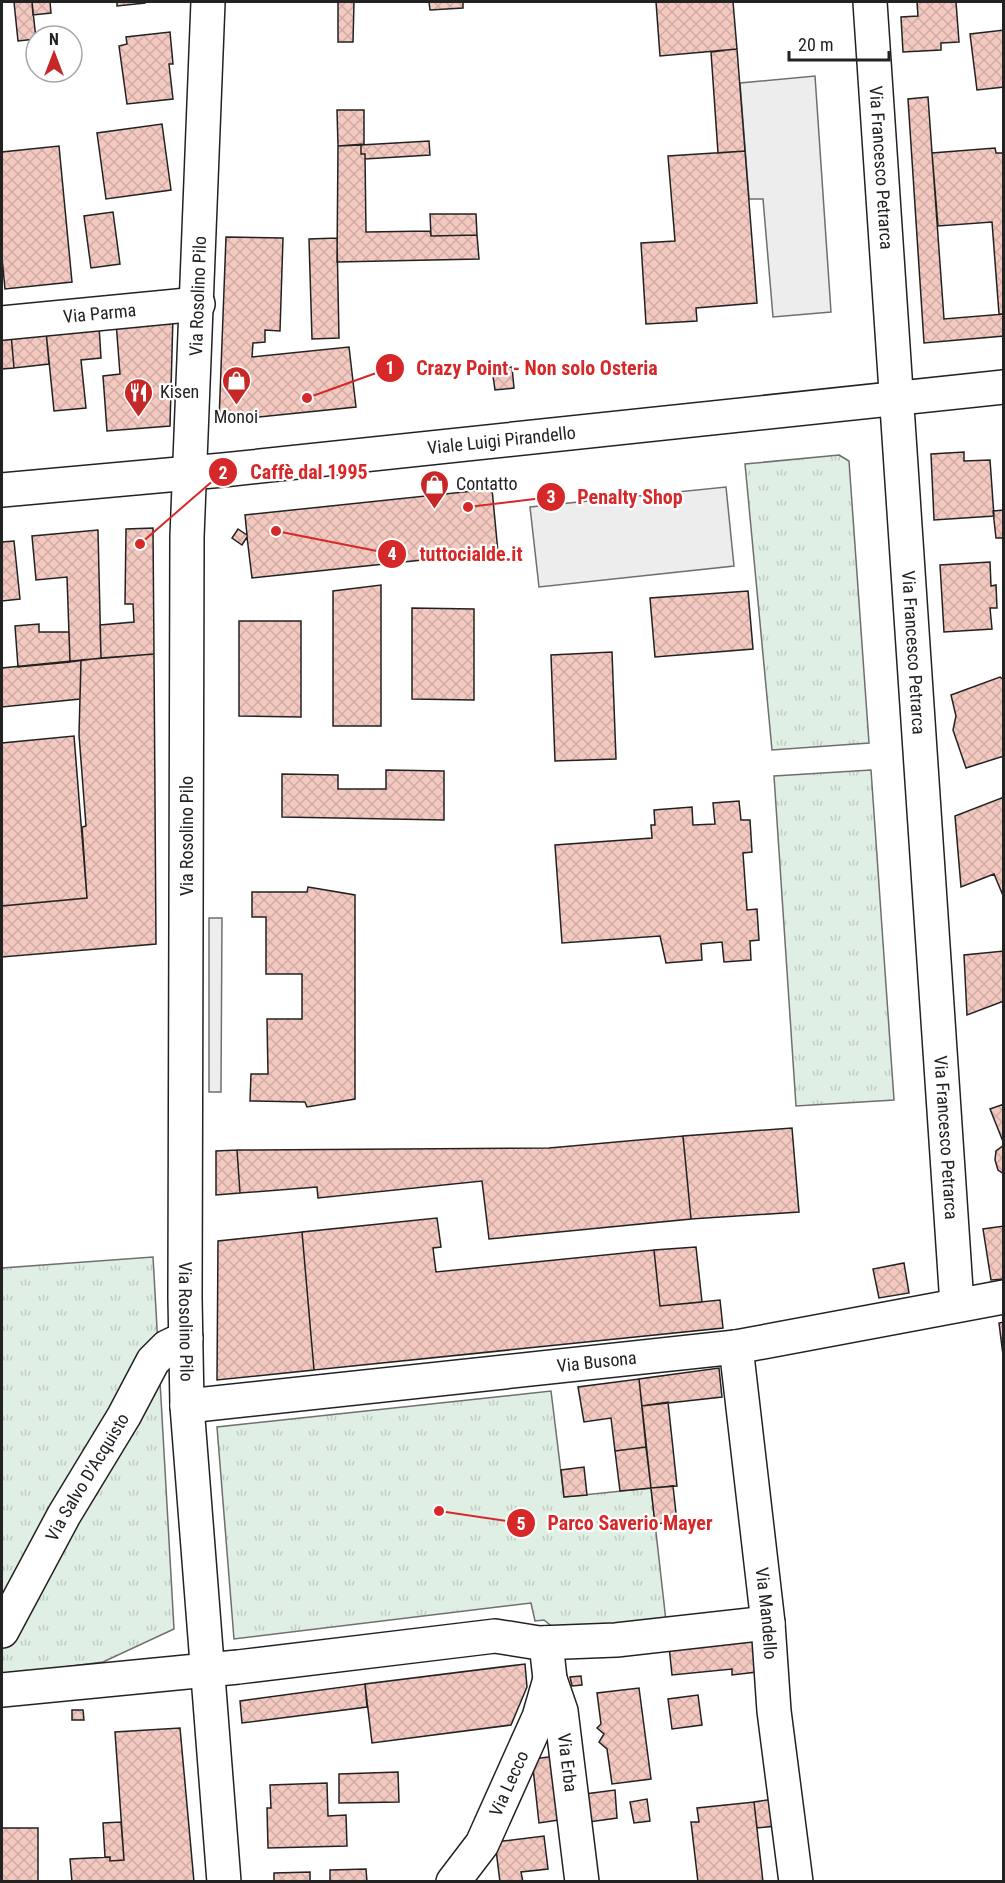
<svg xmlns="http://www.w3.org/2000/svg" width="1005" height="1883" font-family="'Roboto Condensed',sans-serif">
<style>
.grass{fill:url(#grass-tufts);stroke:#6f6f6f;stroke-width:1.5}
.parking{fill:#ededed;stroke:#6f6f6f;stroke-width:1.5}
.building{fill:url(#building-cross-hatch);stroke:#222;stroke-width:1.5}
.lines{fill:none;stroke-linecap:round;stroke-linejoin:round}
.minor-casing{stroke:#222;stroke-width:36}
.major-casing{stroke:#222;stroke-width:36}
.minor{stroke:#fff;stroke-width:33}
.major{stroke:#fff;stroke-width:33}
.labels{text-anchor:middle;stroke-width:4.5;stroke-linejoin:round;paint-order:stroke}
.street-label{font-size:18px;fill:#222;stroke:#fff}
.poi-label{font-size:18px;fill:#222;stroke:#fff;text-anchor:start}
.leader{fill:none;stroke:#d62828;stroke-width:2}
.callout-dot{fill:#d62828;stroke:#fff;stroke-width:2}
.mark-label{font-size:18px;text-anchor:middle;font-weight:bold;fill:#fff}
.callout-label{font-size:20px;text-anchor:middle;font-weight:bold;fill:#d62828;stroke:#fff;stroke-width:4.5;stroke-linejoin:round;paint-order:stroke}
</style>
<defs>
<pattern id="grass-tufts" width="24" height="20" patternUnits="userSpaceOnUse" patternTransform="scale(1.5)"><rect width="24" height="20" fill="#e0efe3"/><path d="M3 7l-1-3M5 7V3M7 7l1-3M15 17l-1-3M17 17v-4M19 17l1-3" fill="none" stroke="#c0cdc2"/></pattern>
<pattern id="building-cross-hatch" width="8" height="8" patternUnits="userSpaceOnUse" patternTransform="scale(1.5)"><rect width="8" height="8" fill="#f3c9c0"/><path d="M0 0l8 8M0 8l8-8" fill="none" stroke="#d0aca5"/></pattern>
</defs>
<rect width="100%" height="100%" fill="#fff"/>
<path class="grass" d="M839 455 849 461 869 743 772 750 745 464Z
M871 770 894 1100 796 1106 774 776Z
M153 1257 174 1629 103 1662 2 1675V1268Z
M551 1391 564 1497 651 1488 667 1630 555 1629 544 1620 535 1621 531 1603 234 1639 217 1427Z"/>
<path class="parking" d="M815 76 831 312 773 317 763 199H749L740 83Z
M726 487 734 566 539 587 530 507Z
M209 918H222L221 1092H209Z"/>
<path class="building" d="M14 2H32L36 39 18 41Z
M32 2H50L51 13 33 15Z
M117 2H145V3L117 6Z
M338 2H354L353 42H338Z
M429 2H463V8L430 10Z
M656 2H733L737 49 660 56Z
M917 2H956L959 42 941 43V50L903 52 901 17 918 16Z
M1004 30V87L977 90 970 34Z
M170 32 173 64H169L173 99 127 104 119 46 127 44 126 37Z
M737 49 745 151 718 153 711 52Z
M928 97 944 319 1004 314V336L924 343 908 99Z
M337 110H364V144L338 146Z
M162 124 171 190 106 199 97 133Z
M429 141 430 155 365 159V154H361V145Z
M361 145V154H365L366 232 430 231 431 236 477 235 479 259 337 262 338 146Z
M59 146 72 282 5 289 2 258V152Z
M995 148 996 153H1004V314H999L992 222 938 226 932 153Z
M745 151 757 303 696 308 697 321 646 324 641 243 675 241 668 156Z
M113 212 120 264 91 268 84 216Z
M430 214H476L477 235 431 236Z
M226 237 283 238 280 331 265 330V342L253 343 252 357 349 347 356 407 219 421Z
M337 238 339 338 312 339 309 239Z
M173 316 170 426 107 431 103 376 120 374 116 322Z
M99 326 101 358 81 360 86 408 54 411 46 331Z
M46 331 49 364 14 368 11 334Z
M11 334 14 368 2 369V335Z
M512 367 514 388 495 390 492 369Z
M964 452V461L990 460 994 516 934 520 931 454Z
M492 489 498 552 252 578 247 537 242 545 232 538 238 529 247 535 245 515Z
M1004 510V538H996L993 511Z
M153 528 154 654 101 658 100 625 134 622 133 604H125L126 529Z
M98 530 101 658 70 662 67 577 36 580 32 536Z
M14 541 20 599 2 601V542Z
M990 562 991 586 996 585 997 608H990L992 629 944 632 940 565Z
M381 585V726H333V591Z
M748 591 753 649 655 657 650 598Z
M412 608 474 609V700L412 699Z
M239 621H301V717L239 716Z
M39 624V632H69L70 662 18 667 15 626Z
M612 652 616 759 555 761 551 655Z
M154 654 156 944 2 957V906L87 898 82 827 86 826 79 735 81 660Z
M81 660 80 699 2 707V668Z
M1000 677 1004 680V756L966 768 953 730 956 716 951 695Z
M74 736 87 898 2 906V743Z
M386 770 444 771V820L282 817V774L338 775V789H386Z
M1004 797V898L994 874 961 887 955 816Z
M739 801 741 820H750L752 852 743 853 747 910 757 909 759 940 750 941 751 960 724 962 722 942 701 944 702 960 666 963 660 936 562 943 555 845 652 838 651 825H655L654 810 692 807 693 825 715 824 713 803Z
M308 887 355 895V1099L307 1107 305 1102 250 1101 251 1074H268L267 1019H302V974H266V917H252V892H307Z
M1004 951V1001L967 1015 964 955Z
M1004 1104V1144L990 1109Z
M792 1128 799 1212 691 1219 683 1136Z
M683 1136 691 1219 489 1239 482 1181 318 1198 317 1187 240 1193 237 1150 549 1148Z
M1004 1145V1174L998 1170 995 1160 996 1151Z
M237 1150 240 1193 216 1195V1151Z
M437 1218 441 1247 433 1248 436 1272 654 1250 660 1306 720 1300 723 1328 314 1370 302 1232Z
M1004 1226V1279L991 1280 983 1229Z
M302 1232 314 1370 217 1380 218 1241Z
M696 1247 702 1302 660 1306 654 1250Z
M904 1263 909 1293 879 1298 873 1269Z
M1004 1322V1355H1003L999 1323Z
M719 1368 722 1397 642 1406 639 1379Z
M639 1379 646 1447 615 1451 611 1418 584 1422 578 1387Z
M668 1402 677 1486 651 1488 642 1406Z
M646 1447 651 1488 620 1491 615 1451Z
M584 1467 587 1495 564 1497 561 1470Z
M673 1486 677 1522 655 1524 651 1488Z
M752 1636 757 1672 732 1675V1669L672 1675 669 1646Z
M525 1664 527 1687 511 1725 372 1743 365 1684Z
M581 1676 582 1685 572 1686 570 1677Z
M365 1684 367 1707 242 1723 240 1701Z
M639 1688 651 1779 612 1784 607 1749 599 1742 604 1734 597 1728 601 1724 597 1693Z
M698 1695 702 1725 672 1729 668 1699Z
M72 1710H83L84 1720H72Z
M180 1728 194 1882H72L70 1859 110 1857V1861L124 1860 115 1732Z
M557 1756 565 1819 539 1823 532 1759Z
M398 1772 399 1802 339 1803V1774Z
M327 1783 328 1816 346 1815 347 1846 268 1848 267 1808H271L270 1785Z
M615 1790 617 1818 589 1822 585 1794Z
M647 1799 650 1821 634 1823 630 1802Z
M774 1799 776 1826 757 1828 754 1802Z
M754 1802 763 1882H698L691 1822H699L697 1808Z
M121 1822 124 1860 110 1861V1857H105L103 1823Z
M2 1828H38V1882H2Z
M544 1836 548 1869 521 1872 523 1882H500L495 1842Z
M366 1869 367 1882H330V1870Z
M310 1872V1882H274V1873Z"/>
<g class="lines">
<defs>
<g id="minor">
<path id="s1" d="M208 2 187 537 185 1298 187 1406 224 1882"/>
<path id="s2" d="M870 2 957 1305"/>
<path id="s3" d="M2 323 198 304"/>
<path id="s4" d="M736 1347 768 1623 774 1711 796 1882"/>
<path id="s5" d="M187 1406 736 1347 1004 1297"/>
<path id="s6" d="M2 1631 64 1515 124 1416 153 1361 167 1347 186 1338"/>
<path id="s7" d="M546 1643 550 1679 561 1711 582 1882"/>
<path d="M2 1690 238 1667 495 1636 539 1643 616 1640 768 1623"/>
<path id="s8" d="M453 1882 482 1844 539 1717 550 1679"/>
</g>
<g id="major">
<path id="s9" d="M2 490 223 470 1004 387"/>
</g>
</defs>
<use href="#minor" class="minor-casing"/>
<use href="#major" class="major-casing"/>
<use href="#minor" class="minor"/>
<use href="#major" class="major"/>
</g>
<defs>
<symbol id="shop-pin" viewBox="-11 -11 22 30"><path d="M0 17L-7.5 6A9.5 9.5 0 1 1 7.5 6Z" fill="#c62828" stroke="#fff"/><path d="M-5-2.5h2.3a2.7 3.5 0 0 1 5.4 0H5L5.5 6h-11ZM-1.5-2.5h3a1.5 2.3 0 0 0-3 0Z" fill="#fff"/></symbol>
<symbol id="restaurant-pin" viewBox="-11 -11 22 30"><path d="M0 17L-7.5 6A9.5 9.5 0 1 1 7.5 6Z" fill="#c62828" stroke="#fff"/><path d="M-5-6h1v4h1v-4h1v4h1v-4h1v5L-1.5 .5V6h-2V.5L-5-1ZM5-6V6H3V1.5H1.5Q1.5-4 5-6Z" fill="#fff"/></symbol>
</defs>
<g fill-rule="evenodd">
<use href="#shop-pin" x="220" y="364" width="33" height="45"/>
<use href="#restaurant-pin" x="122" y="376" width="33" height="45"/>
<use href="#shop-pin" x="418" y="468" width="33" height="45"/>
</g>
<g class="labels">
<g class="street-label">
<text dy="6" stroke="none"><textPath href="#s2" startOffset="166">Via Francesco Petrarca</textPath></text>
<text transform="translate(198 296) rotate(-88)" y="6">Via Rosolino Pilo</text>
<text dy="6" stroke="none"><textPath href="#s3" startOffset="98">Via Parma</textPath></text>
<text dy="6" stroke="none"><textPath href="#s9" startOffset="502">Viale Luigi Pirandello</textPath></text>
<text dy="6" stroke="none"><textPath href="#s2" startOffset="652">Via Francesco Petrarca</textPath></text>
<text transform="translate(187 836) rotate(-90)" y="6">Via Rosolino Pilo</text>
<text dy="6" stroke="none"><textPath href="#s2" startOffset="1138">Via Francesco Petrarca</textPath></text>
<text dy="6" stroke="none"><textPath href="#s1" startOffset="1320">Via Rosolino Pilo</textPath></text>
<text dy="6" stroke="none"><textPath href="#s5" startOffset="412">Via Busona</textPath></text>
<text dy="6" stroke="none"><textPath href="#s6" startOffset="176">Via Salvo D'Acquisto</textPath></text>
<text dy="6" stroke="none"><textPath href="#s4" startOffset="268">Via Mandello</textPath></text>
<text dy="6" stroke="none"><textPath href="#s7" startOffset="122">Via Erba</textPath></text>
<text dy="6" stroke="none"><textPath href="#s8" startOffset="114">Via Lecco</textPath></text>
</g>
<g class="poi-label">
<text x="160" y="398">Kisen</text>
<text x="236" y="423" text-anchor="middle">Monoi</text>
<text x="456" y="490">Contatto</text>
</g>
</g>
<path class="leader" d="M307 398L390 368M140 544L223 472M468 507L551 497M276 531L392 554M439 1511L521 1523"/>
<g class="callout-dot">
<circle cx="307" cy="398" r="6"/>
<circle cx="140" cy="544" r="6"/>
<circle cx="468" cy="507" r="6"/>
<circle cx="276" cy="531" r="6"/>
<circle cx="439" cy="1511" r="6"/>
<circle cx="390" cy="368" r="15"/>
<circle cx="223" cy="472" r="15"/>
<circle cx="551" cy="497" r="15"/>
<circle cx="392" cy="554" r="15"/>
<circle cx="521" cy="1523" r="15"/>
</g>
<g class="mark-label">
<text x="390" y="374">1</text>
<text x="223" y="479">2</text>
<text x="551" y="503">3</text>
<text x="392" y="560">4</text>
<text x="521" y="1530">5</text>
</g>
<g class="callout-label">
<text x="537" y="375">Crazy Point - Non solo Osteria</text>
<text x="309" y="479">Caffè dal 1995</text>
<text x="630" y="504">Penalty Shop</text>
<text x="471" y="561">tuttocialde.it</text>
<text x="630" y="1530">Parco Saverio Mayer</text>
</g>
<rect width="1005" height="1883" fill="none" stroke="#222222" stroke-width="6"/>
<g transform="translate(54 54)"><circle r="28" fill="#ffffff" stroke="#a7a7a7" stroke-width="1.5"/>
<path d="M0-4.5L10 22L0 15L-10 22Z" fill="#c62828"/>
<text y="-9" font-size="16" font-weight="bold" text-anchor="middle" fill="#222222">N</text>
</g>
<path d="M789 51v9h100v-9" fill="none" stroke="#222222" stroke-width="3"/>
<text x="798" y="51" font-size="18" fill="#222222" stroke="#ffffff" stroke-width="4.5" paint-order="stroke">20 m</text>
</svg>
